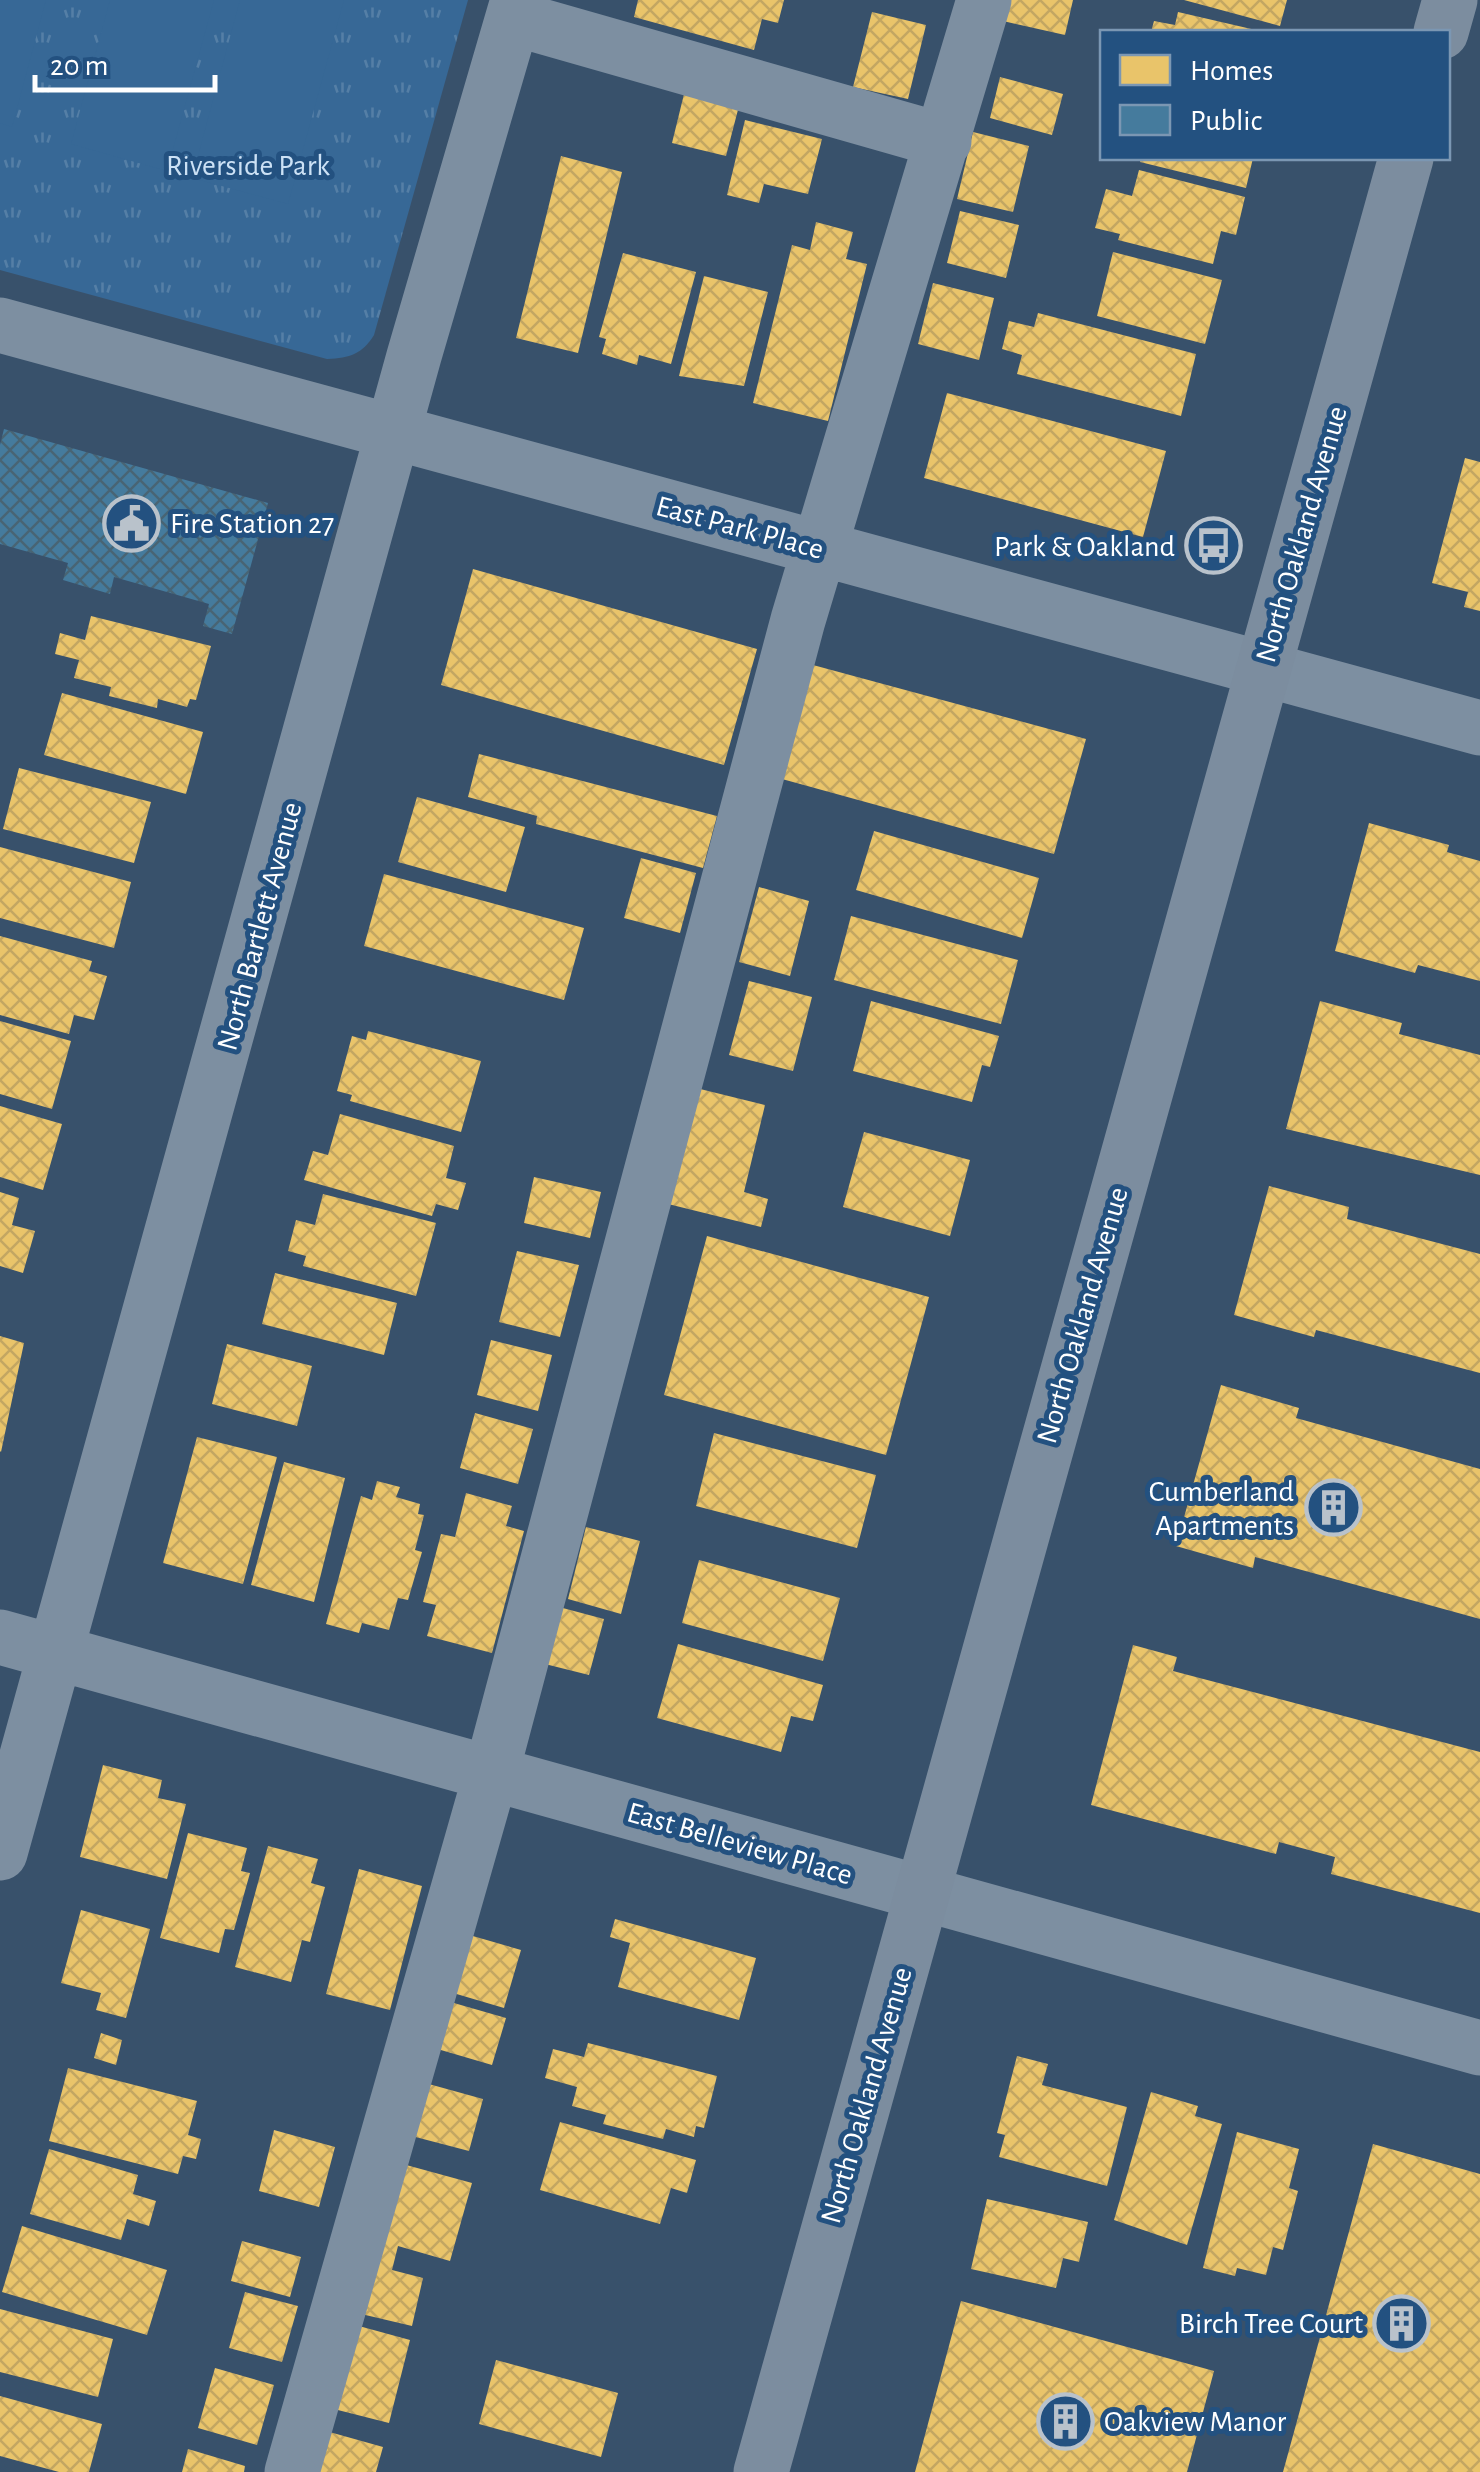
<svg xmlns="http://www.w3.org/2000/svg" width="1480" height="2472" font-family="'Alegreya Sans',sans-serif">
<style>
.grass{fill:url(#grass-tufts)}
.pitch{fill:#376896}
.homes{fill:url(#homes-cross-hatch)}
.public{fill:url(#public-cross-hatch)}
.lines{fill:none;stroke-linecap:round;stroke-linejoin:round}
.minor{stroke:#7d8fa1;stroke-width:55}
.major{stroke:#7c8d9f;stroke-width:55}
.labels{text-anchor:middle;stroke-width:10;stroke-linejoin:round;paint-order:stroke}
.park-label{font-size:30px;fill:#cce1f5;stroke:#235180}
.poi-label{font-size:30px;fill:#fff;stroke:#235180;text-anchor:end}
.street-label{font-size:30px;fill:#fff;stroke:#235180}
</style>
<defs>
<pattern id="grass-tufts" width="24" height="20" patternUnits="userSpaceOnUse" patternTransform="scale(2.5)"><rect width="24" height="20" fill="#376896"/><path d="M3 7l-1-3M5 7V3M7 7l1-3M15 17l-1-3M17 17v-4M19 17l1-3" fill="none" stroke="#557fa6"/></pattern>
<pattern id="homes-cross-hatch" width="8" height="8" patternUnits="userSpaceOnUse" patternTransform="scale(2.5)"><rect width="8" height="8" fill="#e9c46a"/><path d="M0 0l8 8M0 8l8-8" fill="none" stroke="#c2a662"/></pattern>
<pattern id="public-cross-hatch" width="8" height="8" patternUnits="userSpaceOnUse" patternTransform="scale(2.5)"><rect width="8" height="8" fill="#457b9d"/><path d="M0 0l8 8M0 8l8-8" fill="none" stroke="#486474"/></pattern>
</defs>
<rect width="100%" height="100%" fill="#38516b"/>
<path class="grass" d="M0 0H468L374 335C362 354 350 358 327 359L0 270Z"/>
<path class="pitch" d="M0 0H46L12 127 0 123Z
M110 0H214L167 171 71 144Z
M240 0H344L288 204 192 178Z"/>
<path class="homes" d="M638 0H784L778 23 762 19 754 50 634 17Z
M1008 0H1073L1065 35 1003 21Z
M1184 0H1287L1280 26Z
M872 12 926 25 908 99 853 87Z
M1178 12 1260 31V32H1151L1154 21 1175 25Z
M1000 77 1063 94 1052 135 990 118Z
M685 90 740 102 726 156 672 143Z
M745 120 822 139 808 194 764 184 759 203 727 195Z
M973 132 1029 146 1013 212 957 199Z
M561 156 622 172 578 353 516 338Z
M1141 158H1253L1246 188 1140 162Z
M1139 170 1245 197 1236 235 1221 231 1213 264 1118 240 1120 234 1095 228 1106 189 1132 196Z
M960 211 1019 225 1006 278 947 263Z
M816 222 853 232 846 259 867 264 828 421 753 403 792 245 810 250Z
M1113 252 1222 280 1205 344 1097 316Z
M623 253 696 272 671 364 639 355 637 365 602 354 606 339 599 337Z
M704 276 768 292 744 386 679 376Z
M933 283 994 298 979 360 918 344Z
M1038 313 1196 354 1181 416 1017 374 1022 355 1002 349 1009 321 1034 327Z
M947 393 1166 451 1143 537 924 478Z
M1465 458 1480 462V611L1464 607 1468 592 1432 583Z
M473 569 757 649 724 765 441 685Z
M91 616 211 646 196 700 190 699 187 707 158 699 157 708 109 696 111 687 74 678 79 660 55 654 60 633 85 640Z
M813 665 1086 739 1054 854 782 779Z
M62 693 203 732 186 794 44 755Z
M479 754 717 816 703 868 536 824 537 816 468 797Z
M19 768 151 802 134 863 3 829Z
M417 797 525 827 506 892 398 862Z
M1369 823 1449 845 1447 852 1480 861V981L1418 965 1415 973 1335 951Z
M874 831 1039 878 1022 938 856 890Z
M0 847 131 882 114 948 0 918Z
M641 858 696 873 680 933 624 918Z
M384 874 584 928 564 1000 364 946Z
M759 887 809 901 790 976 739 962Z
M851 916 1018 960 1001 1024 834 980Z
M0 936 92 961 89 971 107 976 94 1020 74 1015 69 1034 0 1015Z
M749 981 812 997 793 1071 729 1055Z
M871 1001 999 1036 990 1067 982 1065 972 1102 853 1071Z
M1320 1001 1402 1023 1399 1034 1480 1055V1175L1286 1129Z
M0 1021 71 1041 52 1109 0 1094Z
M368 1031 481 1061 461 1132 350 1101 352 1095 337 1091 352 1036 366 1040Z
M688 1086 765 1105 744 1192 768 1199 761 1227 660 1202Z
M0 1106 62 1124 43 1190 0 1177Z
M340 1114 454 1146 446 1178 466 1183 458 1210 436 1204 432 1216 304 1180 313 1151 328 1155Z
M864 1132 970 1160 950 1236 843 1207Z
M534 1177 601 1192 590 1238 524 1223Z
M1269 1186 1349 1207 1347 1219 1480 1254V1373L1316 1330 1314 1337 1234 1315Z
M0 1192 19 1198 12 1225 35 1231 23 1273 0 1266Z
M323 1194 436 1223 416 1296 303 1266 306 1256 288 1251 296 1220 315 1225Z
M707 1236 929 1297 886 1455 664 1395Z
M517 1251 579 1265 560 1337 499 1322Z
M275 1273 397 1303 384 1355 262 1324Z
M0 1336 24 1343 1 1452 0 1451Z
M491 1340 552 1355 538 1411 477 1395Z
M227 1344 312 1366 297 1426 212 1404Z
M1221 1385 1299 1408 1296 1418 1480 1469V1619L1255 1557 1253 1568 1176 1546Z
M475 1413 533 1429 518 1484 460 1468Z
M714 1433 876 1475 857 1548 696 1506Z
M197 1437 277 1457 243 1584 163 1563Z
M284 1462 345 1478 314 1602 251 1585Z
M377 1481 400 1487 396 1497 420 1504 418 1514 424 1515 415 1550 422 1552 408 1600 398 1598 389 1630 362 1623 359 1633 326 1624 361 1496 372 1500Z
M466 1493 512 1506 506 1526 524 1531 492 1653 427 1636 436 1605 423 1602 441 1534 455 1537Z
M586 1527 640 1541 621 1614 568 1599Z
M699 1560 840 1598 823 1661 682 1623Z
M544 1603 604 1619 589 1675 529 1660Z
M678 1644 823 1685 813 1721 791 1716 781 1752 657 1718Z
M1133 1645 1177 1657 1173 1671 1480 1752V1913L1331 1874 1335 1857 1279 1842 1276 1854 1091 1805Z
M103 1765 162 1780 158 1798 186 1804 167 1879 80 1857Z
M188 1833 247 1848 241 1871 250 1873 234 1930 225 1929 219 1953 160 1938Z
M268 1846 318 1859 311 1883 325 1887 310 1942 302 1940 291 1982 235 1967Z
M359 1869 422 1886 390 2010 326 1994Z
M81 1910 150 1929 126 2018 96 2010 101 1993 61 1983Z
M615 1919 756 1958 739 2020 618 1987 630 1943 610 1937Z
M459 1932 521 1950 504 2008 443 1990Z
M447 2001 506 2018 492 2065 434 2048Z
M101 2033 122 2040 116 2065 94 2058Z
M588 2043 717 2076 704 2128 696 2126 694 2137 666 2129 663 2139 603 2124 606 2115 572 2106 577 2087 545 2078 553 2049 584 2057Z
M1017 2056 1048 2064 1042 2085 1127 2107 1107 2186 999 2157 1005 2135 997 2133Z
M68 2068 197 2101 188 2135 201 2139 196 2159 183 2156 178 2174 49 2141Z
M418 2081 483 2099 469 2151 404 2134Z
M1151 2092 1198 2106 1195 2116 1222 2124 1187 2245 1114 2220Z
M560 2122 696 2160 687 2193 671 2188 660 2224 540 2190Z
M274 2130 335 2147 319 2207 259 2191Z
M1237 2132 1299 2149 1289 2188 1298 2191 1283 2250 1273 2247 1266 2275 1237 2268 1235 2276 1203 2268Z
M1373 2144 1480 2174V2472H1283Z
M49 2149 138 2175 133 2194 156 2201 149 2226 127 2219 121 2240 30 2214Z
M388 2160 472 2183 450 2261 398 2246 392 2270 423 2278 412 2326 357 2313Z
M987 2199 1088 2222 1079 2262 1063 2258 1056 2288 971 2269Z
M22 2226 167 2270 147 2335 2 2292Z
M242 2241 301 2257 290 2297 231 2281Z
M245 2292 298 2306 282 2362 229 2348Z
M961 2301 1214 2371 1187 2472H915Z
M0 2309 113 2339 98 2397 0 2372Z
M348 2323 410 2340 389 2423 326 2407Z
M496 2360 618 2393 601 2457 479 2424Z
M215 2368 274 2385 257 2445 198 2428Z
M0 2396 102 2424 89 2472H59L0 2456Z
M326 2431 383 2447 376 2472H315Z
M188 2449 245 2466 244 2472H182Z"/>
<path class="public" d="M4 429 268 503 232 634 203 626 209 604 114 577 110 594 63 580 68 563 0 544V445Z"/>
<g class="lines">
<path class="minor" d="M513 18 944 141
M0 325 1480 728
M0 1637 1480 2048
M0 1853 414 356 518 0
M292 2472 491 1774 798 620 984 0"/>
<path class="major" d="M1441 32 1450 0
M761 2472 1406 158"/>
</g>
<defs>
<symbol id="civic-ring" viewBox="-11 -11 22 22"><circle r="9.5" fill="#235180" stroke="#b9c2cb" stroke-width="1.5"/><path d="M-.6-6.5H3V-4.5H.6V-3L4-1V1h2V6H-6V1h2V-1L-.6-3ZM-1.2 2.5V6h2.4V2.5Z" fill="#b9c2cb"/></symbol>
<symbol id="bus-ring" viewBox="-11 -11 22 22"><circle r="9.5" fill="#235180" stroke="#b9c2cb" stroke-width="1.5"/><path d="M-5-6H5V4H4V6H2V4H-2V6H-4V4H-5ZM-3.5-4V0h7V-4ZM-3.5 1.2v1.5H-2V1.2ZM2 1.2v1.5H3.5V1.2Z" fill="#b9c2cb"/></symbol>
<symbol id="building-ring" viewBox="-11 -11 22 22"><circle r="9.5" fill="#235180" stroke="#b9c2cb" stroke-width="1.5"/><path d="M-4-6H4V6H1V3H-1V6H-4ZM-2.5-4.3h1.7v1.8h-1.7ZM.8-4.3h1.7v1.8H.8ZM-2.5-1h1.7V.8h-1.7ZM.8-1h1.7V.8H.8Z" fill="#b9c2cb"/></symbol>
</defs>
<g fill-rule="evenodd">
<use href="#civic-ring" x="100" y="492" width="63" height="63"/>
<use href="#bus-ring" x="1182" y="514" width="63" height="63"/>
<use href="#building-ring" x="1302" y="1476" width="63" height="63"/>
<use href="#building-ring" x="1370" y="2292" width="63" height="63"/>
<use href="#building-ring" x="1034" y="2390" width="63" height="63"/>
</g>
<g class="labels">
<g class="park-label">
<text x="248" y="175">Riverside Park</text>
</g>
<g class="poi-label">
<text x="170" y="533" text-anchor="start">Fire Station 27</text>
<text x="1175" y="556">Park &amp; Oakland</text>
<text x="1294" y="1501">Cumberland<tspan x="1294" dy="34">Apartments</tspan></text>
<text x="1363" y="2333">Birch Tree Court</text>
<text x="1104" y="2431" text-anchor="start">Oakview Manor</text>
</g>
<g class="street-label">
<text transform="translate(740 527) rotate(15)" y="10">East Park Place</text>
<text transform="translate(1301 534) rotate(-74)" y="10">North Oakland Avenue</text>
<text transform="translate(259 926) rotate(-75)" y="10">North Bartlett Avenue</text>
<text transform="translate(1082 1315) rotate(-74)" y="10">North Oakland Avenue</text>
<text transform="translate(740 1843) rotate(16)" y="10">East Belleview Place</text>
<text transform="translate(866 2095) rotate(-74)" y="10">North Oakland Avenue</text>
</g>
</g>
<rect x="1100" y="30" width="350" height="130" fill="#235180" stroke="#7b97b3" stroke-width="2.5"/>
<rect x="1120" y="55" width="50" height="30" fill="#e9c46a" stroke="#7b97b3" stroke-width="2.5"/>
<text x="1190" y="80" font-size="30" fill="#ffffff">Homes</text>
<rect x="1120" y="105" width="50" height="30" fill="#457b9d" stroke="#7b97b3" stroke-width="2.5"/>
<text x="1190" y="130" font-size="30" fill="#ffffff">Public</text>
<path d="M35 75v15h180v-15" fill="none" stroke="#ffffff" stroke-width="5"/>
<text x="50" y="75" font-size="30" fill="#ffffff" stroke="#235180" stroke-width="8" paint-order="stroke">20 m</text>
</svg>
